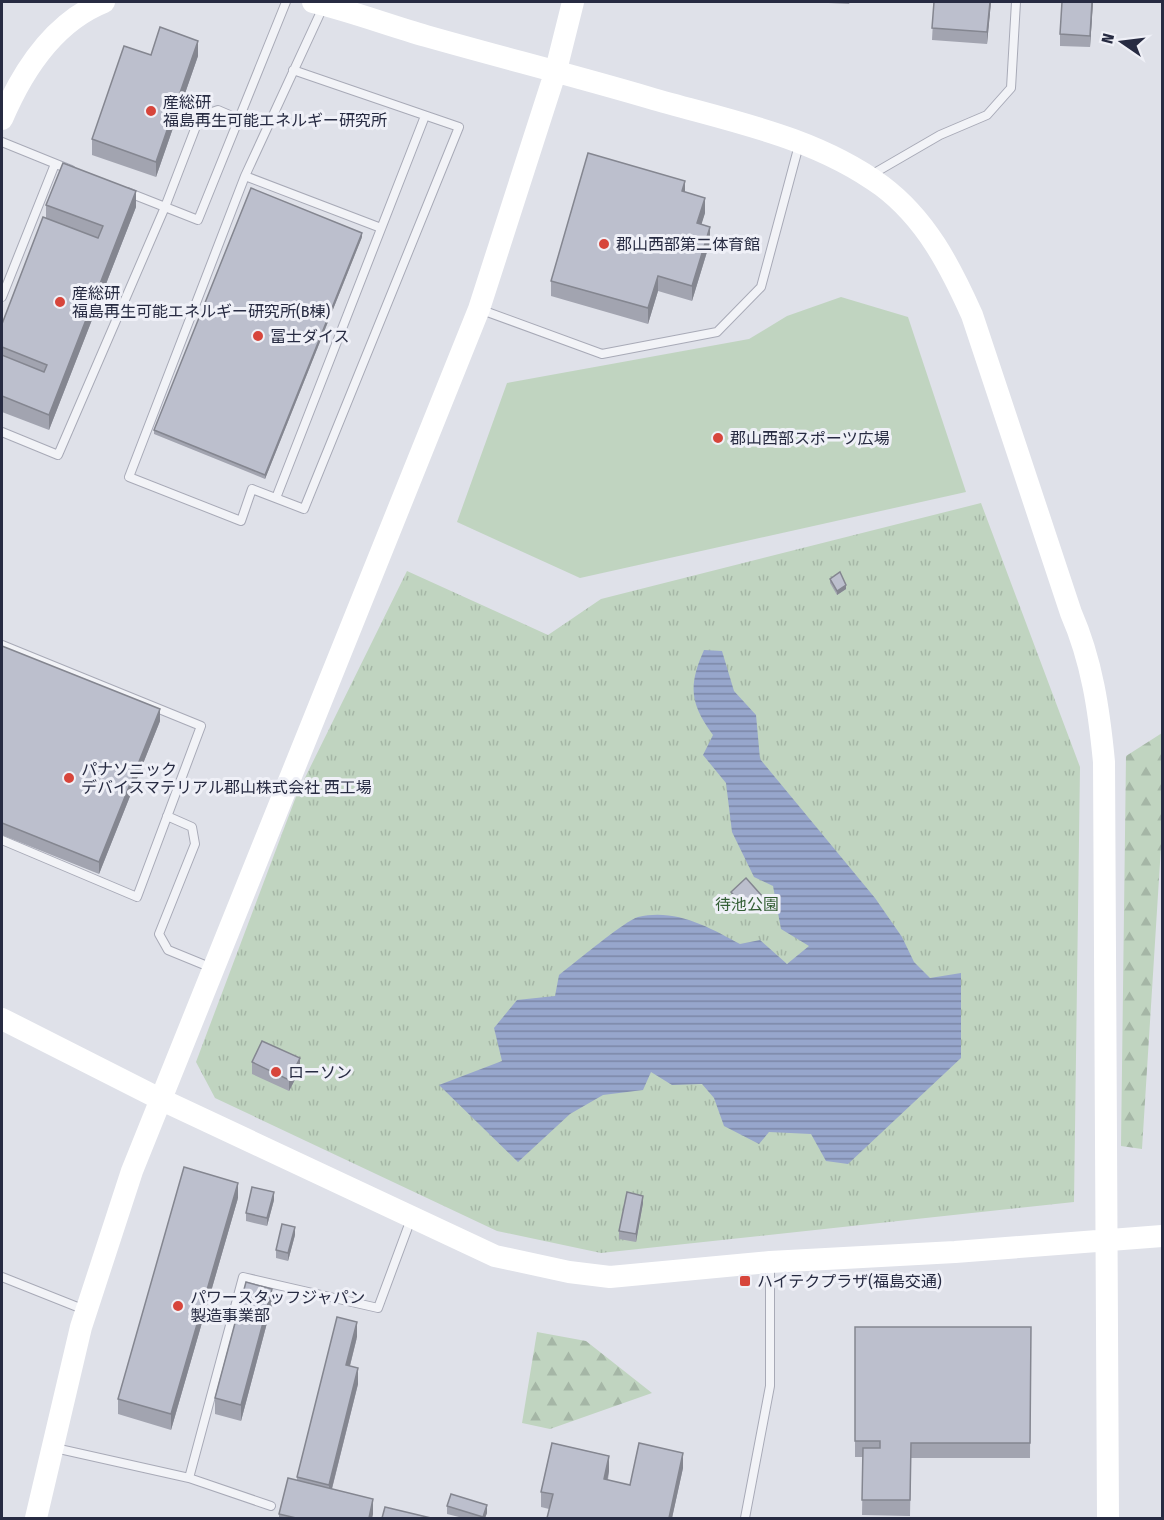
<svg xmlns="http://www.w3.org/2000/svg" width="1164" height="1520" font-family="'Fira Sans Condensed','Noto Sans JP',sans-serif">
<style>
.forest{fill:url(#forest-firs)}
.park{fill:url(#park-tufts)}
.garden{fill:#c0d4c0}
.water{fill:url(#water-rules)}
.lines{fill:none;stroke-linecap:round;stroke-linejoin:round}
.lane-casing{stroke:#a8aab7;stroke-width:10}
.lane{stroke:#f2f3f7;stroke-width:8}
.secondary{stroke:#fff;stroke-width:22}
.wall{fill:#a2a4b0}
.shaded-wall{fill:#848690}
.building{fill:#bcbfcd;stroke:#848690;stroke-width:1.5}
.poi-dot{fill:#d7453b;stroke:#eff0f7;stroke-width:2}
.labels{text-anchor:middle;stroke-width:6;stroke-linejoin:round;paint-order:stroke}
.poi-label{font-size:16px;fill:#272b42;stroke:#eff0f7;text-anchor:start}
.park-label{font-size:16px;fill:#335e34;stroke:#eff0f7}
</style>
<defs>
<pattern id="forest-firs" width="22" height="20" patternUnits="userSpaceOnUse" patternTransform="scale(1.5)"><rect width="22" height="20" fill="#c0d4c0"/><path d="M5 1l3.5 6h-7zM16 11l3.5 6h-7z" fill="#a5b6a6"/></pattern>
<pattern id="park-tufts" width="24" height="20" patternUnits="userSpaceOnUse" patternTransform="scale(1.5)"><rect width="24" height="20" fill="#c0d4c0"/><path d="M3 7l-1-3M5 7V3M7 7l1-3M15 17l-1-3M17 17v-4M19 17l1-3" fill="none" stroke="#a5b6a6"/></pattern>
<pattern id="water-rules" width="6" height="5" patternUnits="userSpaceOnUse" patternTransform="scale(1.5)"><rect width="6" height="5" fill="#97a6cc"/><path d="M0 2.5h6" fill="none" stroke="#7b87a7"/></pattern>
</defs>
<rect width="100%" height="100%" fill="#dfe1e9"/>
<path class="forest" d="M1162 733V831L1142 1149 1121 1146 1126 756Z
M537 1332 586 1341 652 1393 550 1429 522 1423Z"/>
<path class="park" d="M981 503 1080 767 1074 1202 601 1253 497 1231 215 1098 196 1062 297 794 407 571 548 635 601 599Z"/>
<path class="garden" d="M841 297 908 317 966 492 580 578 457 522 507 383 749 339 787 316Z"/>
<path class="water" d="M704 650 722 651 734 691 756 715 760 759 875 898 902 937 914 962 930 978 961 973V1058L848 1164 826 1161 811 1134 769 1132 759 1144 724 1126 714 1098 702 1084 672 1085 651 1072 643 1090 603 1095 570 1114 518 1162 439 1085 502 1061 494 1028 517 1000 555 996 559 975C572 965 626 920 638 917 675 908 709 927 740 944L760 940 787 964 809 946 781 929 773 886 754 877 732 832 726 783 703 755 713 735C690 704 688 686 704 650Z"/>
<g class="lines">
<defs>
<path id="lane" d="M293 70 459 127 304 509 252 489 241 521 129 477 245 176 324 5
M2 142 71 170
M871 175 940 135 987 115 1011 88 1016 2
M245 176 381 228
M127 192 198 220 286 2
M2 297 55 164
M479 309 602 354 717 332 761 287 799 145
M2 432 58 455 165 207 200 116 218 110 239 119
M276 498 425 116
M2 645 201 726 137 897 2 840
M167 816 192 827 195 844 159 934 168 950 212 968
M2 1277 85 1310
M55 1448 189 1478 271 1506
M189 1478 243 1277 378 1308 411 1219
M745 1518 770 1386V1263"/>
</defs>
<use href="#lane" class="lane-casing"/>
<use href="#lane" class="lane"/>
<path class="secondary" d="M313 2C351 11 388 25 426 36 500 57 575 76 650 98 729 121 814 136 882 186 926 219 950 266 972 315L1071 613C1092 661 1099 710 1104 762L1108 1518
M2 119C22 72 54 22 104 2
M2 1019 160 1099 495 1256 569 1272 610 1277 770 1262 955 1252 1162 1236
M36 1518 81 1327 132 1171 479 309 556 70 573 2"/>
</g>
<path class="wall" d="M808 2H850L849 4Z
M934 2H991L987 44 932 40Z
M1093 2 1090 47 1060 46V34Z
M151 55 198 56 156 177 92 155V139Z
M685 192 705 213 701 224 710 242 692 301 658 291 648 324 551 296V281Z
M46 205 136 207 49 430 2 412V324L46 218Z
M362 237 265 479 154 434V430Z
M830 579 846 589 837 595 830 583Z
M2 646 160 721 99 874 2 835Z
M731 892 762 900 746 913 731 896Z
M252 1062 300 1070 289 1091 252 1074Z
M238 1198 171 1430 118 1414V1399Z
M274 1200 267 1226 246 1221V1213Z
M643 1203 636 1242 619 1239V1231Z
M295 1235 288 1261 276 1258V1250Z
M272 1304 241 1421 215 1414V1398Z
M855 1327H1031L1030 1458H911L910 1516 862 1515 863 1457H855Z
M357 1337 350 1366 358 1384 332 1489 373 1514 372 1518H279V1514L297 1480V1477Z
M552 1443 609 1456V1471L608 1480 630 1485 639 1443 683 1453V1468L672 1518H547L549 1509 541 1507V1492Z
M447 1506 487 1513 485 1518H463L447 1514Z"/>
<path class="shaded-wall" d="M990 2H991L987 44V32Z
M1092 2H1093L1090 47V36Z
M198 41V56L156 177V162Z
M685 181V196L682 191Z
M136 191V207L49 430V415Z
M705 198V213L697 239V223Z
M710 227V242L692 301V286Z
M362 233V237L265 479V475Z
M658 276V291L648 324V308Z
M846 585V589L837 595V591Z
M160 709V721L99 874V862Z
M762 896V900L746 913V909Z
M300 1058V1070L289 1091V1080Z
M238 1183V1198L171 1430V1414Z
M274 1192V1200L267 1226V1218Z
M643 1196V1203L636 1242V1234Z
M295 1227V1235L288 1261V1253Z
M272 1289V1304L241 1421V1405Z
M357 1322V1337L346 1381V1365Z
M358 1368V1384L329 1500V1485Z
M683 1453V1468L672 1518H669Z
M609 1456V1471L604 1495V1479Z
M373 1499V1514L372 1518H369Z
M487 1505V1513L485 1518H483Z"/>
<path class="building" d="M934 2H990L987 32 932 28Z
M1062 2H1092L1090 36 1060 34Z
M160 27 198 41 156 162 92 139 124 46 151 55Z
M588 153 685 181 682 191 705 198 697 223 710 227 692 286 658 276 648 308 551 281Z
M63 163 136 191 49 415 2 396V355L44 372 47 365 2 347V324L43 217 98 238 103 226 46 205Z
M251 188 362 233 265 475 154 430Z
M840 572 846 585 837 591 830 579Z
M2 646 160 709 99 862 2 823Z
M746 878 762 896 746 909 731 892Z
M262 1041 300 1058 289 1080 252 1062Z
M184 1167 238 1183 171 1414 118 1399Z
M252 1187 274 1192 267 1218 246 1213Z
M627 1192 643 1196 636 1234 619 1231Z
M282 1224 295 1227 288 1253 276 1250Z
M246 1282 272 1289 241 1405 215 1398Z
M337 1317 357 1322 346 1365 358 1368 329 1485 297 1477Z
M855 1327H1031L1030 1443H911L910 1500H862L863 1448H880V1441H855Z
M552 1443 609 1456 604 1479 630 1485 639 1443 683 1453 669 1518H547L553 1494 541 1492Z
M288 1478 373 1499 369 1518H296L279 1514Z
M451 1494 487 1505 483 1517 447 1506Z
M385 1507 431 1518H382Z"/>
<g class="poi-dot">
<circle cx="151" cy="111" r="6"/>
<circle cx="604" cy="244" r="6"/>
<circle cx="60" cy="302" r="6"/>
<circle cx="258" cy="336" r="6"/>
<circle cx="718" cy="438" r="6"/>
<circle cx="69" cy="778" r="6"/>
<circle cx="276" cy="1072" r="6"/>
<rect x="739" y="1275" width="12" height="12" rx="3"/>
<circle cx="178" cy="1306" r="6"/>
</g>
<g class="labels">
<g class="poi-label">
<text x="163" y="108">産総研<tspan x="163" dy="18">福島再生可能エネルギー研究所</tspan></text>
<text x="616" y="250">郡山西部第二体育館</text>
<text x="72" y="299">産総研<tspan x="72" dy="18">福島再生可能エネルギー研究所(B棟)</tspan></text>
<text x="270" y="342">冨士ダイス</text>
<text x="730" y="444">郡山西部スポーツ広場</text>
<text x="81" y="775">パナソニック<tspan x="81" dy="18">デバイスマテリアル郡山株式会社 西工場</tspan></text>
<text x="288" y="1078">ローソン</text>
<text x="757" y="1287">ハイテクプラザ(福島交通)</text>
<text x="190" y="1303">パワースタッフジャパン<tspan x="190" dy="18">製造事業部</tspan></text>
</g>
<g class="park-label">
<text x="747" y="910">待池公園</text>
</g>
</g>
<rect width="1164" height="1520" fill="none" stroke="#272b42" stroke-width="6"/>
<g transform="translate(1122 42) rotate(284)" stroke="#eff0f7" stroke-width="4.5" paint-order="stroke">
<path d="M0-4.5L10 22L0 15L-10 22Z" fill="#272b42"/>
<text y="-9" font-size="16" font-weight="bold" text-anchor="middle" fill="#272b42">N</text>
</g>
</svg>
